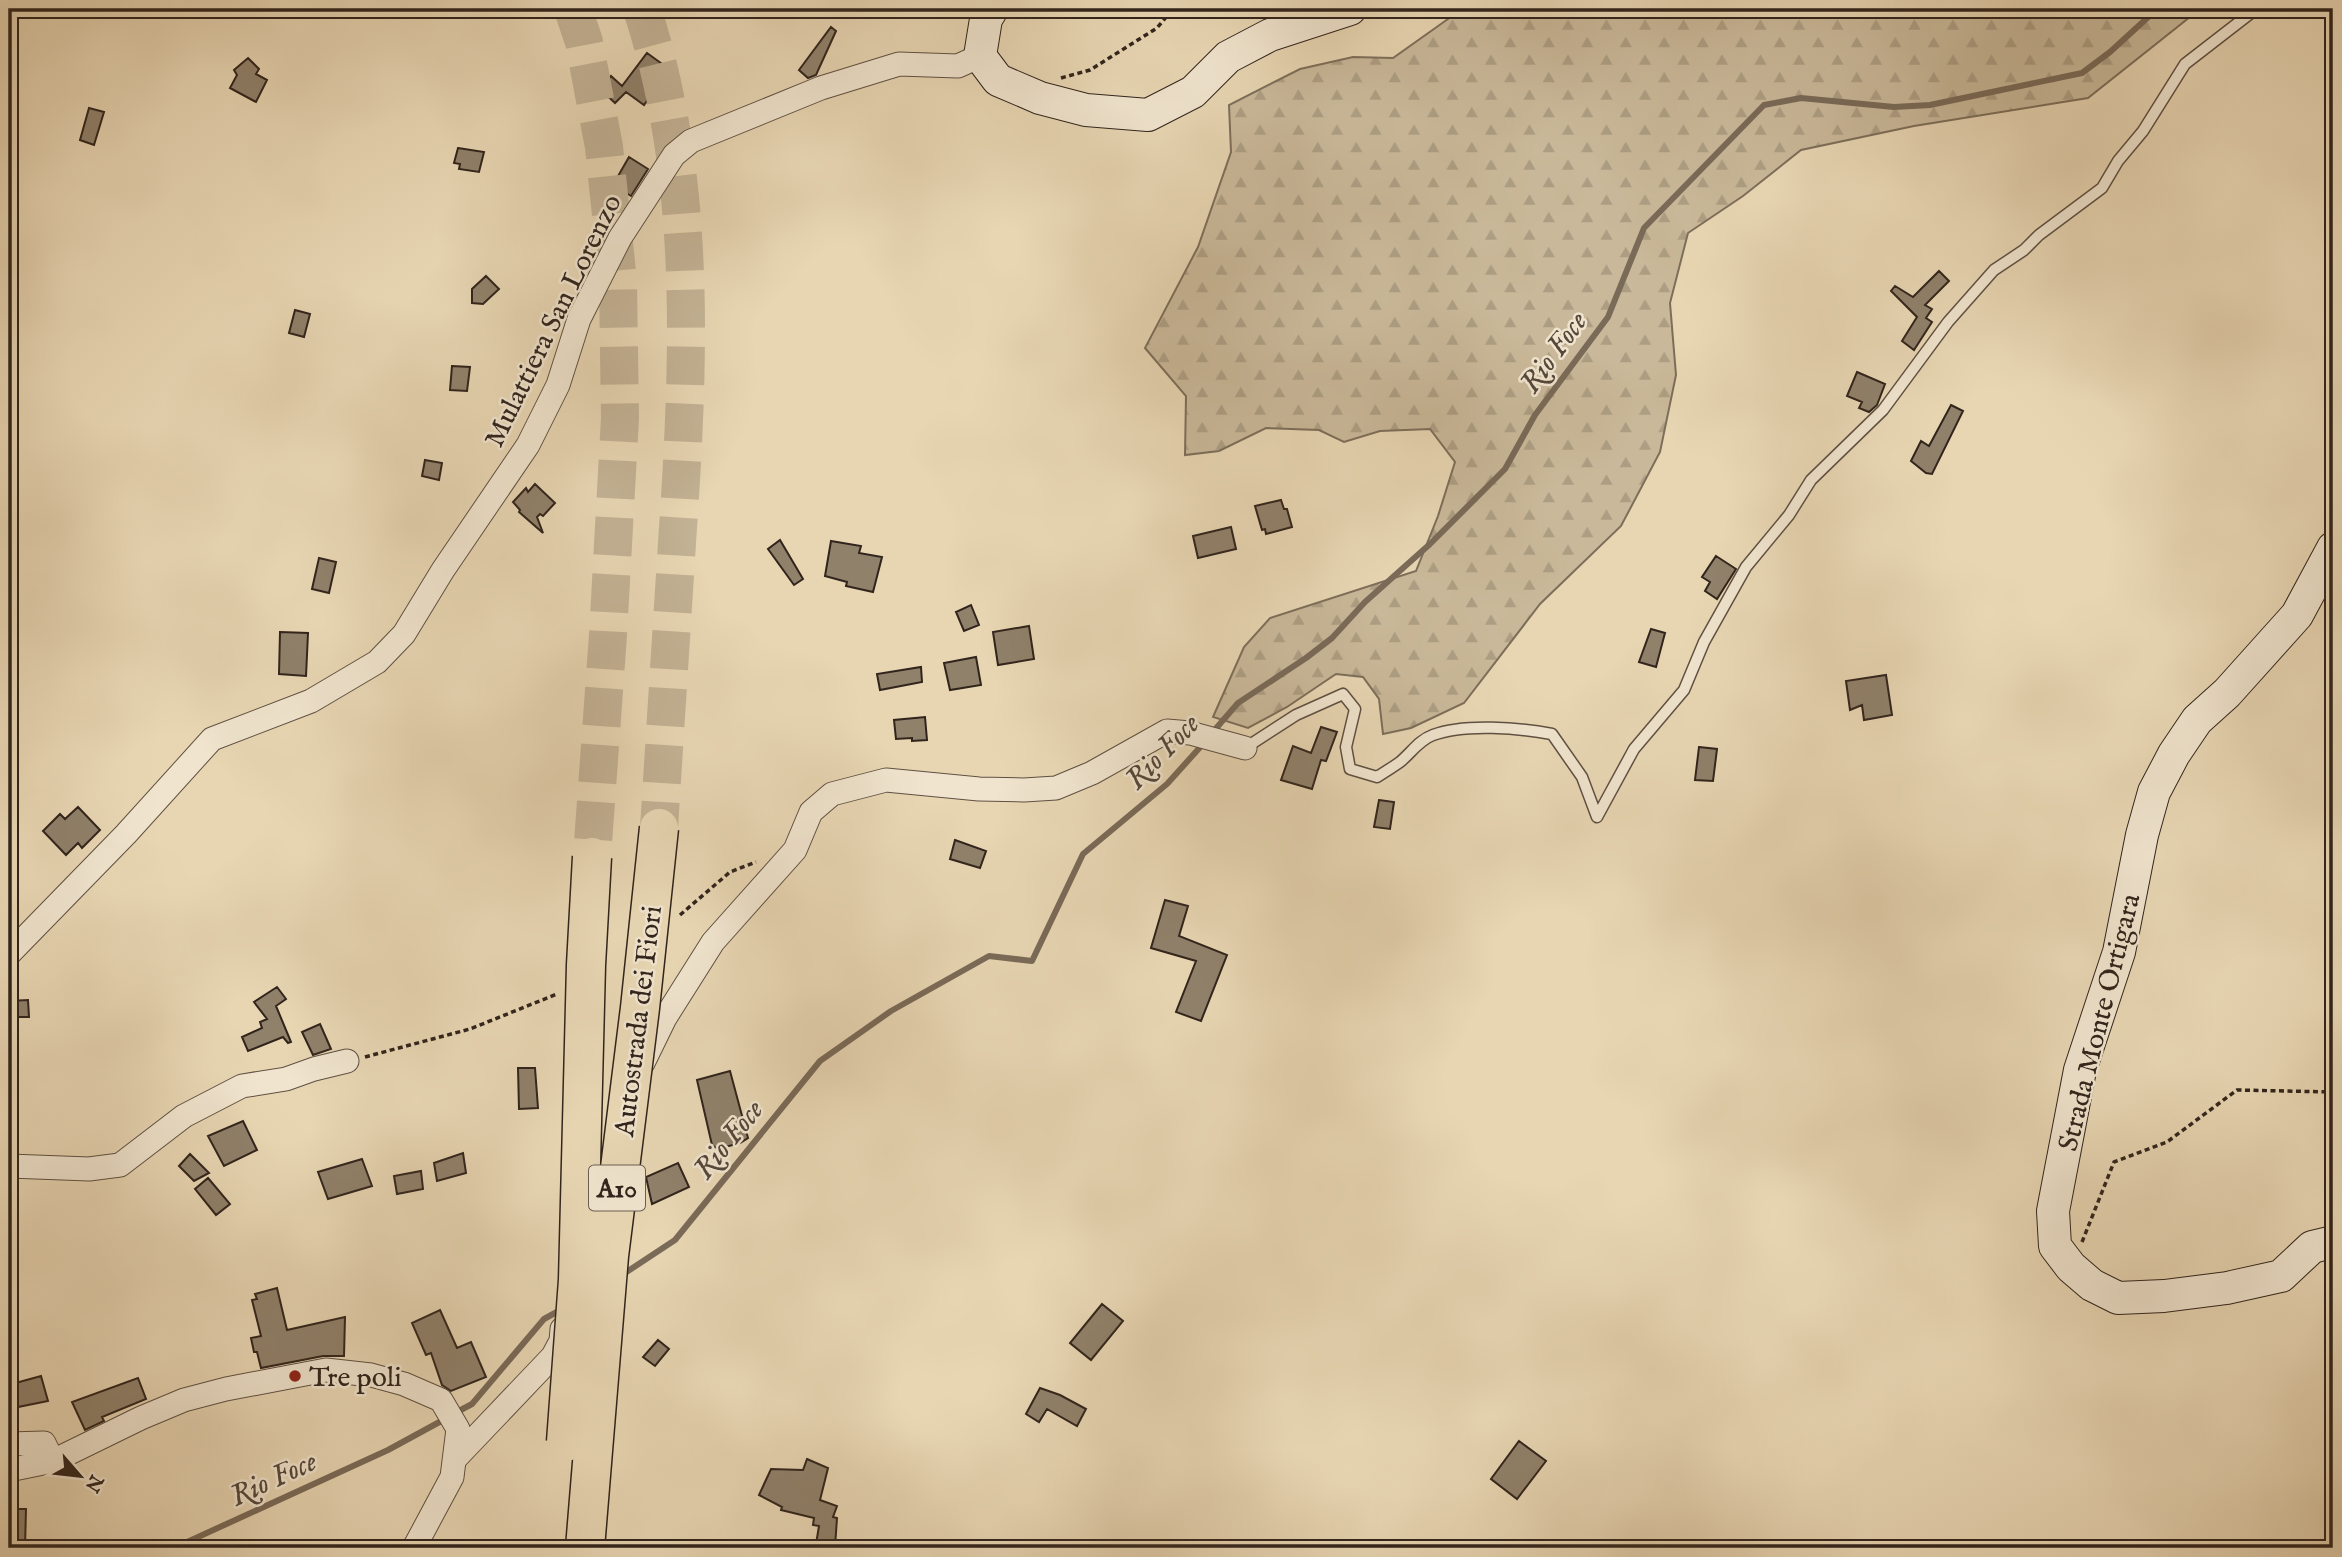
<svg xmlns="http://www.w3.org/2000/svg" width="2342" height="1557" font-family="'IM FELL English',serif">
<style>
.forest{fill:url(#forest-firs);stroke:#7d6e5a;stroke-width:2}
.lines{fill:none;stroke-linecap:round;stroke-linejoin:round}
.stream{stroke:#7a6a58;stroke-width:6}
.building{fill:#90816b;stroke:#31241c;stroke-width:2}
.highway-tunnel{stroke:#c3b295;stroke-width:38;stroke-dasharray:38 19;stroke-linecap:butt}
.lane-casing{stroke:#5f5042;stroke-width:13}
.street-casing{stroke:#5f5042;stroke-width:25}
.secondary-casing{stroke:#31241c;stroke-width:34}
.path{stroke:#31241c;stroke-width:3.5;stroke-dasharray:5 3.5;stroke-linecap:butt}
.lane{stroke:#f0e4ce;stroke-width:10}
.street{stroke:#f0e4ce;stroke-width:23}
.secondary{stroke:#f0e4ce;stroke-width:32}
.highway-bridge-casing{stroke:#31241c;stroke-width:41;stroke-linecap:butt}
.highway-bridge{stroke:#e8d6b3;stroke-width:38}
.poi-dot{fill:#8f2418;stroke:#f0e4ce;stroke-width:2.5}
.labels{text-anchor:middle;stroke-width:5;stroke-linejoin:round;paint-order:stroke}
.shield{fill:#f0e4ce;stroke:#6a5e51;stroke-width:2}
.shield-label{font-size:26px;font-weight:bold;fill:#31241c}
.street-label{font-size:28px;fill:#31241c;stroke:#f0e4ce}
.poi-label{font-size:28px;fill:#31241c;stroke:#f0e4ce;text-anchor:start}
.water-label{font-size:30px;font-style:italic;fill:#55473a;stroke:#f0e4ce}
</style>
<defs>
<pattern id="forest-firs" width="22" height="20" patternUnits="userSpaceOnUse" patternTransform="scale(1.75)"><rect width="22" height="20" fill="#c9b899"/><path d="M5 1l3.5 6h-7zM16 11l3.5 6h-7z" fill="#ad9e83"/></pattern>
</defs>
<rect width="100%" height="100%" fill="#e8d6b3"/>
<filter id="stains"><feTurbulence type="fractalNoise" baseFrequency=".00286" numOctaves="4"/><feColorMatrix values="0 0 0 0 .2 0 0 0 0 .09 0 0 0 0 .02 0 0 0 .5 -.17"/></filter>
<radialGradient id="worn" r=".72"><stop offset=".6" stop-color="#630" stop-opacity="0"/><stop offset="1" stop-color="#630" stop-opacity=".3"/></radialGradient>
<path class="forest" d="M1456 9H2200L2088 98 1914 126 1801 150 1743 196 1688 233 1670 303 1676 375 1660 452 1621 526 1540 604 1464 703 1411 728 1383 734 1379 699 1363 677 1336 674 1287 707 1248 728 1213 717 1244 647 1270 618 1416 571 1438 516 1455 462 1430 429 1380 431 1344 442 1319 430 1266 428 1219 451 1185 455 1186 396 1145 348 1198 247 1231 152 1229 105 1300 69 1353 57 1393 58 1455 14Z"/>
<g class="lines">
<path class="stream" d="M1212 733 1238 703 1306 658 1332 638 1365 602 1430 544 1505 469 1535 415 1608 317 1644 228 1764 105 1801 98 1894 107 1930 105 2082 73 2110 52 2157 9
M622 1275 675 1240 820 1061 891 1011 989 956 1032 961 1083 854 1167 784 1203 744
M455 1413 472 1404 544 1319 564 1308
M174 1548 388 1450 445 1419"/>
</g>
<path class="building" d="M831 27 836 31 816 75 808 78 799 70Z
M647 53 669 69 644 105 626 92 615 103 600 89 611 76 622 86Z
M248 58 259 69 256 74 267 80 256 102 230 88 237 75 234 70Z
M89 108 104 112 94 145 80 140Z
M458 148 484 152 479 172 459 169 460 164 454 163Z
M629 157 648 169 631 196 613 185Z
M1939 271 1949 281 1925 305 1932 309 1926 318 1932 322 1914 350 1902 341 1917 317 1891 291 1895 286 1913 297Z
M486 276 499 289 483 304 472 303V289Z
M295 310 310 314 304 337 289 333Z
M452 366 470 367 467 391 450 390Z
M1857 372 1885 384 1877 405 1869 412 1859 408 1862 402 1847 396Z
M1951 405 1963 411 1932 474 1926 473 1911 461 1921 441 1929 446Z
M425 460 442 463 439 480 422 476Z
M535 484 555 503 543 516 540 514 537 517 543 533 519 512 520 510 513 502 526 488 528 492Z
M1281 500 1284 509H1287L1292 527 1266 534 1265 529 1262 530 1255 506Z
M1231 527 1236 549 1198 558 1193 536Z
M780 540 803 579 794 585 768 549Z
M831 541 861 546 859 553 882 557 873 592 846 586 847 582 825 576Z
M1716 556 1736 569 1717 599 1705 591 1710 582 1702 577Z
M319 558 336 562 329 593 312 589Z
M971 605 979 625 964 631 956 612Z
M1029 626 1034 659 998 665 993 632Z
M1651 629 1665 633 1656 667 1639 662Z
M280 632 308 633 306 676 279 674Z
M976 657 981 685 950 690 944 663Z
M921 667 922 682 880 690 877 674Z
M1886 675 1892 715 1864 720 1862 705 1850 710 1846 681Z
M925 717 927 740 912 741V738L896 739 894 720Z
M1321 727 1337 732 1326 761 1321 760 1312 789 1281 780 1293 746 1311 753Z
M1699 747 1717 749 1713 781 1695 780Z
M1379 800 1394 802 1390 829 1374 827Z
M78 807 100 830 82 848 78 843 66 855 43 831 60 814 65 819Z
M955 840 986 851 980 868 950 859Z
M1165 900 1188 906 1179 936 1227 955 1201 1021 1176 1012 1196 961 1151 948Z
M277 987 286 999 276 1006 291 1042 288 1043 283 1037 248 1051 242 1037 262 1028 260 1022 267 1019 254 1002Z
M28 1000 29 1017H9V1001Z
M320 1024 331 1049 313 1055 302 1032Z
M518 1068H535L538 1108 519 1109Z
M730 1071 748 1138 740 1143 718 1149 712 1145 697 1080Z
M243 1121 257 1150 224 1166 208 1136Z
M463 1153 466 1173 437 1181 434 1163Z
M190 1154 209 1173 194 1181 179 1166Z
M362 1159 372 1186 328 1199 318 1172Z
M678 1163 689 1187 652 1204 646 1177Z
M421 1171 423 1189 397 1194 394 1176Z
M208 1178 230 1204 216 1215 195 1189Z
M277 1288 287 1330 345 1317 344 1356H323L261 1368 257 1352H254L251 1338 261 1336 252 1300 257 1299 255 1294Z
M1102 1304 1123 1321 1091 1360 1070 1343Z
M440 1310 457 1348 471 1342 486 1377 451 1391 442 1385 431 1353 426 1355 412 1323Z
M658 1340 669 1349 655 1366 643 1357Z
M41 1376 48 1401 18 1407 12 1384Z
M138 1378 146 1399 102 1417 104 1421 85 1430 72 1402Z
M1040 1388 1060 1395 1086 1409 1077 1426 1047 1409 1039 1422 1026 1414Z
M1519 1441 1546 1461 1517 1499 1491 1479Z
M807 1459 828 1468 820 1500 837 1506 833 1517 837 1518 835 1547 816 1544 819 1526 813 1525 814 1518 781 1510 782 1507 759 1495 771 1469 803 1470Z
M9 1509H26L25 1548H9Z"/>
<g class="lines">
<path class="highway-tunnel" d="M573 9 584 42 604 147 618 282 620 418 608 635 592 857
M642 9C698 181 689 365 677 543 671 638 665 733 659 828"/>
<defs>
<path id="lane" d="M1245 748 1296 715 1343 694 1355 709 1346 747 1350 769 1377 777C1385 772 1393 767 1400 762 1411 753 1419 740 1433 735 1465 723 1519 728 1552 734L1582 777 1597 817 1634 749 1684 690 1704 642 1746 567 1789 515 1811 480 1883 410 1948 322 1994 270 2024 250 2039 235 2102 188 2118 161 2143 131 2185 64 2256 9"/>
<path id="street" d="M9 954 126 834 212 739 311 701 377 662 404 634 443 570 528 445 558 385 579 319 620 238 674 155 691 141 821 88 899 64 958 66 980 56
M643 1063 665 1018 713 942 795 850 811 812 832 794 886 780 979 789 1024 790 1056 788 1092 773 1167 731 1190 733 1245 748
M9 1166 89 1169 120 1165 184 1116 242 1086 286 1079 314 1069 347 1061
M9 1444 44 1443 53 1461
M455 1459 553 1356 561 1341 562 1329
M9 1470 53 1461 141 1418 184 1400 226 1389 326 1370 371 1375 404 1384 441 1400 458 1429 452 1477 414 1548"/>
<path id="secondary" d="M992 9 986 19 980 56 998 80 1040 98 1086 110 1148 115 1193 92 1228 57 1270 35 1350 9
M2333 548 2297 615 2227 693 2197 720 2174 754 2154 792 2142 835 2119 952 2080 1070 2053 1211 2055 1246 2071 1267 2092 1285 2118 1298 2164 1296 2227 1288 2281 1276 2312 1247 2333 1242"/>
</defs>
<use href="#lane" class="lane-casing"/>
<use href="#street" class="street-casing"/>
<use href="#secondary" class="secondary-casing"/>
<path class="path" d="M1061 78 1090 70 1157 28 1173 9
M680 915 730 872 756 862
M365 1057 470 1029 557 994
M2082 1242 2114 1162 2167 1142 2237 1090 2333 1092"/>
<use href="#lane" class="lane"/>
<use href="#street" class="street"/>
<use href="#secondary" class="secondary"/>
<defs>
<path id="highway-bridge" d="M566 1442 578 1280 586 965 592 857
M585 1548 609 1256 640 1008 659 828"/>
</defs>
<use href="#highway-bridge" class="highway-bridge-casing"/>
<use href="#highway-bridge" class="highway-bridge"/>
</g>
<circle class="poi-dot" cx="295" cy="1376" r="7"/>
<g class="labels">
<rect class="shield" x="589" y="1165.5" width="56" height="45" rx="5"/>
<g class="shield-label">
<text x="617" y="1197">A10</text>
</g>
<g class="street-label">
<text transform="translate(552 320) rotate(-64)" y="10">Mulattiera San Lorenzo</text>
<text transform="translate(637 1021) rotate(-83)" y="10">Autostrada dei Fiori</text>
<text transform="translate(2098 1022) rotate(-76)" y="10">Strada Monte Ortigara</text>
</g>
<g class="poi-label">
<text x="309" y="1386">Tre poli</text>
</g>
<g class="water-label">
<text transform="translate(1553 352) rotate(-54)" y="10">Rio Foce</text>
<text transform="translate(1162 751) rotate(-46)" y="10">Rio Foce</text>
<text transform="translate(728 1139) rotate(-51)" y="10">Rio Foce</text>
<text transform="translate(273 1478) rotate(-25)" y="10">Rio Foce</text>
</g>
</g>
<rect width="2342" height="1557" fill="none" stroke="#e8d6b3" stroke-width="35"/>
<rect x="10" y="10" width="2321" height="1536" fill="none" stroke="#31241c" stroke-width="3.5"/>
<rect x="18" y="18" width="2307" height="1522" fill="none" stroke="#31241c" stroke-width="2"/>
<g transform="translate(80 1476) rotate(118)" stroke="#f0e4ce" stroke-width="5" paint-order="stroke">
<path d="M0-5L12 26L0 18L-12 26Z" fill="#31241c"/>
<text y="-10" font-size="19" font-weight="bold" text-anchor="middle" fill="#31241c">N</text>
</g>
<rect width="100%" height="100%" filter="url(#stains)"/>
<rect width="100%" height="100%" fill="url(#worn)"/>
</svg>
